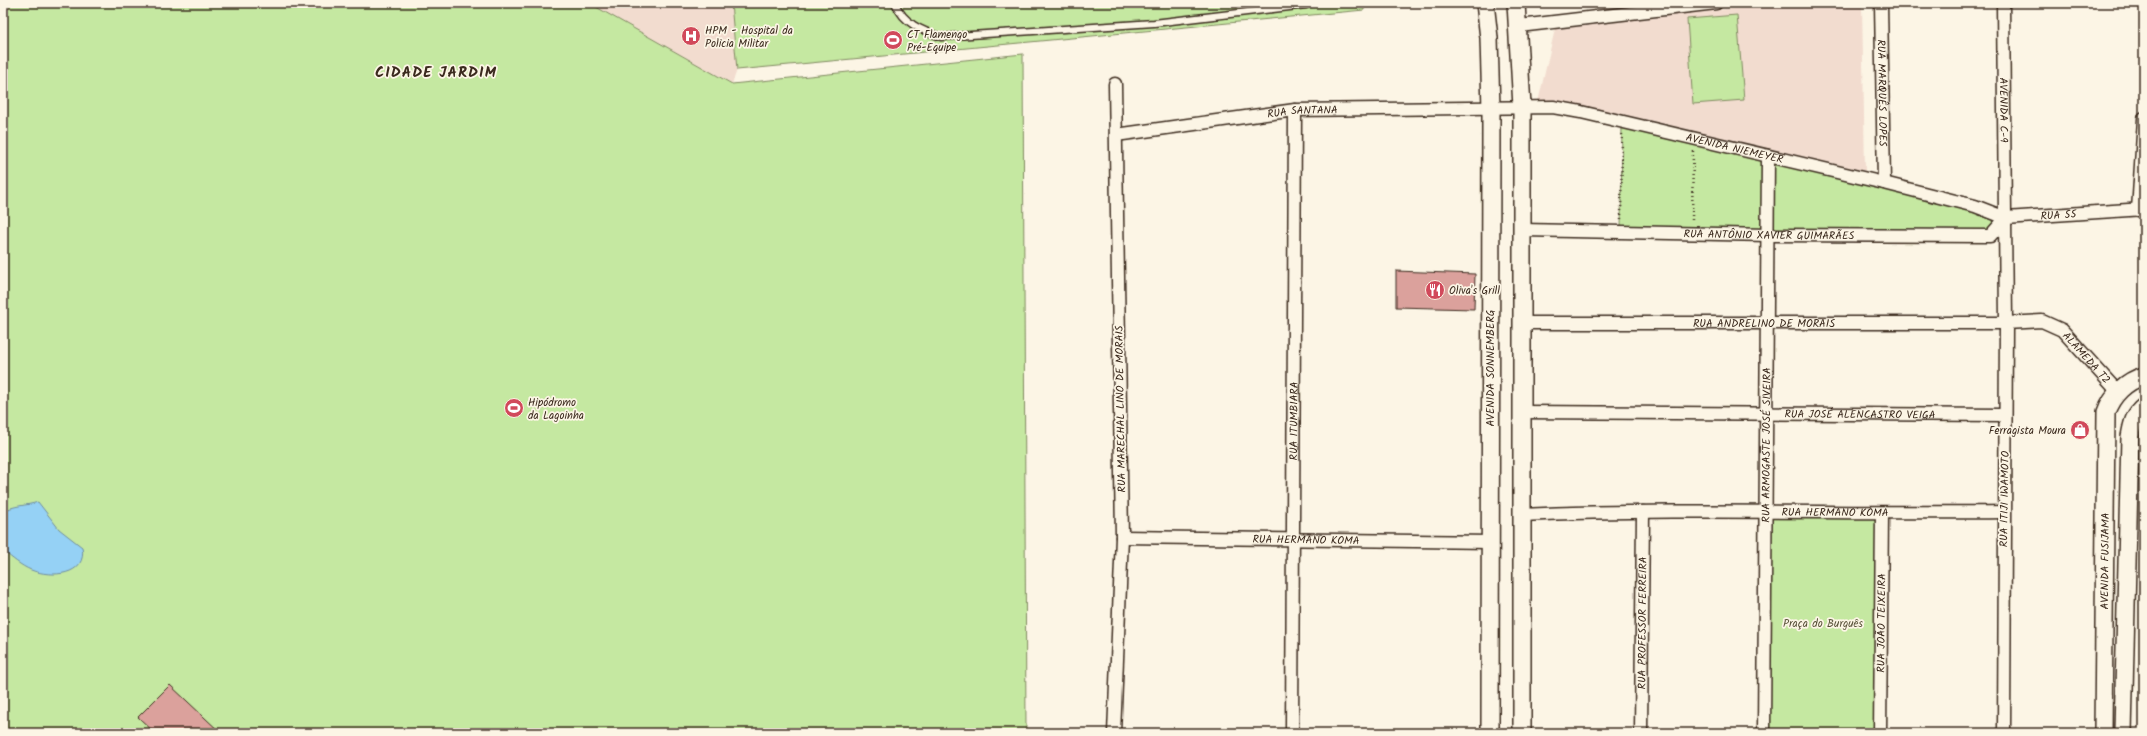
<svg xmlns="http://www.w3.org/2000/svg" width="2147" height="736" font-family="Kalam,sans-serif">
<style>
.built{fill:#f2dccf}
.green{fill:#c5e8a1;stroke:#808960}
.water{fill:#95d1f5;stroke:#718e9f}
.building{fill:#dba19c;stroke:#3b2a1e}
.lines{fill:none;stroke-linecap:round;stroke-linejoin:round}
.lane-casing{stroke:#3b2a1e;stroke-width:9}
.street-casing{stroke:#3b2a1e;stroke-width:15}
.secondary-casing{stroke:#3b2a1e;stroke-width:20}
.path{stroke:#3b2a1e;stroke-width:2.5;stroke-dasharray:1 3;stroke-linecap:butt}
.lane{stroke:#fcf5e5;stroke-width:6}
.street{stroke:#fcf5e5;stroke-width:12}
.secondary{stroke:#fcf5e5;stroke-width:17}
.labels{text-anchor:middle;stroke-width:3.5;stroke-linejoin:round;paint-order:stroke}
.poi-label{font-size:11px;fill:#3b2a1e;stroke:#fcf5e5;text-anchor:start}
.street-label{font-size:11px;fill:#3b2a1e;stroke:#fcf5e5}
.park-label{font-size:11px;fill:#575038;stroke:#fcf5e5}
.district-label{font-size:15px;font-weight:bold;letter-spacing:1px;fill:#3b2a1e;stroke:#fcf5e5}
</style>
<rect width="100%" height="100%" fill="#fcf5e5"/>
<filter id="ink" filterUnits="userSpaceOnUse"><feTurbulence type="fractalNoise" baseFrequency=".025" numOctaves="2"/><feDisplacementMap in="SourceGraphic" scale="8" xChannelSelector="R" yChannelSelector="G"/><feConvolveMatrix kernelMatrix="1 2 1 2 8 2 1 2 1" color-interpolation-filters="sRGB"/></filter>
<g filter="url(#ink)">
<path class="built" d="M589 3H731L737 70 732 84Z
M1778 3H1862L1865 171 1613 112 1538 102 1555 29Z"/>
<path class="green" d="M3 3H589L732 84 1023 54 1026 733H3Z
M731 3H1364V10L737 70Z
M1737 15 1744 100 1693 104 1687 19Z
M1622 122 2006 218 1990 236 1621 232Z
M1766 511 1882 513 1880 733H1764Z"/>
<path class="water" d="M38 502 59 529 82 547C88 576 51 578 31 570 21 566 12 558 3 551V512C12 505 27 506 38 502Z"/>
<path class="building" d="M1396 271 1475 274 1474 309 1396 307Z
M170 685 221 733H155L138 717Z"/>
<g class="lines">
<defs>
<path id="lane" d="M895 3C904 24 921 30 941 37L1154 23 1306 5 1310 3"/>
<g id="street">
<path id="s1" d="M1881 3 1884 183"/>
<path id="s2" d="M2003 3 2006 323 2004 733"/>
<path d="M1519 26 1716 3"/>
<path id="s3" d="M1116 135 1295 110 1553 107 1581 112 1884 183 1975 206 2006 218 2144 209"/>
<path d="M2138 210 2144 119"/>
<path id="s4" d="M1523 230 1768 235 1990 236 2006 218"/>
<path id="s5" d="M1523 323H2006L2042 321 2062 330 2118 392"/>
<path id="s6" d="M1523 412 2005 415"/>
<path id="s7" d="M1522 515C1683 508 1844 514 2004 512"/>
<path id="s8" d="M1122 537 1490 542"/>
<path d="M1114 733 1122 537 1115 84"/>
<path id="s9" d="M1292 733 1295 110"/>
<path id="s10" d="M1641 733 1643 512"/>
<path id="s11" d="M1764 733 1768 156"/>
<path id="s12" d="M1880 733 1882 513"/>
</g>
<g id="secondary">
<path d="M1485 3 1489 38 1491 109 1490 733"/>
<path d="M1516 3 1522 107V733"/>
<path id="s13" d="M2103 733 2106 412C2112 395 2126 381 2144 376"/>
<path d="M2123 733 2130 437C2132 425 2134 414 2144 407"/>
</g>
</defs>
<use href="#lane" class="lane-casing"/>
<use href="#street" class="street-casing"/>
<use href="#secondary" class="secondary-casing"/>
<path class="path" d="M1621 219 1622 134
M1692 220 1693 151"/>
<use href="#lane" class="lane"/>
<use href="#street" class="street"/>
<use href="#secondary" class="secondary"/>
</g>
</g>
<defs>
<symbol id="hospital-disc" viewBox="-11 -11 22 22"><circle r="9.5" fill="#d1495b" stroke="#fcf5e5"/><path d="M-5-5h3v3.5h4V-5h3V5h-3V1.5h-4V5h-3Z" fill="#fff"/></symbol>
<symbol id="stadium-disc" viewBox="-11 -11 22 22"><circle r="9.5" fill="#d1495b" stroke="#fcf5e5"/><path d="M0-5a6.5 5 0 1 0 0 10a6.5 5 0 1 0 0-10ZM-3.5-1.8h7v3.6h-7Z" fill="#fff"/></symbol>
<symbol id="restaurant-disc" viewBox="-11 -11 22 22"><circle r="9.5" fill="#d1495b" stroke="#fcf5e5"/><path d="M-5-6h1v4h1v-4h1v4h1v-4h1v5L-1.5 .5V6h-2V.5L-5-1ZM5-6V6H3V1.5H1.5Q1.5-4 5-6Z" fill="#fff"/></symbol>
<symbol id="shop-disc" viewBox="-11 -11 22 22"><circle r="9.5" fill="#d1495b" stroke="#fcf5e5"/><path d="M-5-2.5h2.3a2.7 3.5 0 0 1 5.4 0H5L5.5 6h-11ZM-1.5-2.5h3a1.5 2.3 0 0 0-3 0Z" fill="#fff"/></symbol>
</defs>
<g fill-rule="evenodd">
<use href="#hospital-disc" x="680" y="25" width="22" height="22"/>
<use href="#stadium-disc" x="882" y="29" width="22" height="22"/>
<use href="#restaurant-disc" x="1424" y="279" width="22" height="22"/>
<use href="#stadium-disc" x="503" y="397" width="22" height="22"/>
<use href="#shop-disc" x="2069" y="419" width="22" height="22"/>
</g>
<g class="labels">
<g class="poi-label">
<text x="705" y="34">HPM - Hospital da<tspan x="705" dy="13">Policia Militar</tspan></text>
<text x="907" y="38">CT Flamengo<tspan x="907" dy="13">Pré-Equipe</tspan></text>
<text x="1449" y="294">Oliva's Grill</text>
<text x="528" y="406">Hipódromo<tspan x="528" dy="13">da Lagoinha</tspan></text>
<text x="2066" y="434" text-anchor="end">Ferragista Moura</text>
</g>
<g class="street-label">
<text dy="4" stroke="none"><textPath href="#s1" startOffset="90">RUA MARQUÊS LOPES</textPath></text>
<text dy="4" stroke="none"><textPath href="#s2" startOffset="107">AVENIDA C-9</textPath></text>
<text dy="4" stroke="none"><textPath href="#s3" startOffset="188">RUA SANTANA</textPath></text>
<text dy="4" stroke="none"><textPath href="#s3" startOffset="625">AVENIDA NIEMEYER</textPath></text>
<text dy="4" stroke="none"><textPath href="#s3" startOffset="958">RUA 55</textPath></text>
<text dy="4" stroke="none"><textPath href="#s4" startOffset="246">RUA ANTÔNIO XAVIER GUIMARÃES</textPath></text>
<text dy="4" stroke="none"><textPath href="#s5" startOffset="241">RUA ANDRELINO DE MORAIS</textPath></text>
<text dy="4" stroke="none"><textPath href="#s5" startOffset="578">ALAMEDA T2</textPath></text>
<text transform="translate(1490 368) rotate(-90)" y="4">AVENIDA SONNEMBERG</text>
<text transform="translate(1120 409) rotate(-91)" y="4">RUA MARECHAL LINO DE MORAIS</text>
<text dy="4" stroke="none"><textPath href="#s6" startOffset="337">RUA JOSÉ ALENCASTRO VEIGA</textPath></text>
<text dy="4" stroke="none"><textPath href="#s9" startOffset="312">RUA ITUMBIARA</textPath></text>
<text dy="4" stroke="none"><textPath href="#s11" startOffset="288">RUA ARMOGASTE JOSÉ SIVEIRA</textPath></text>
<text transform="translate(2004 499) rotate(-89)" y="4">RUA ITIJI IWAMOTO</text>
<text dy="4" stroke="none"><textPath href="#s7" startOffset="313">RUA HERMANO KOMA</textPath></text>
<text dy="4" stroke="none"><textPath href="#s8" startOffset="184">RUA HERMANO KOMA</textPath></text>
<text dy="4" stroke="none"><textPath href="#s13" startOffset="172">AVENIDA FUSIJAMA</textPath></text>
<text dy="4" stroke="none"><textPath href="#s10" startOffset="110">RUA PROFESSOR FERREIRA</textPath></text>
<text dy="4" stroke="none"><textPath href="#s12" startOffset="110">RUA JOÃO TEIXEIRA</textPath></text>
</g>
<g class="park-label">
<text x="1823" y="627">Praça do Burguês</text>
</g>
<g class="district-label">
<text x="436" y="77">CIDADE JARDIM</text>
</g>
</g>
<rect width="2147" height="736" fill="none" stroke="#fcf5e5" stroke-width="16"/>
<rect x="8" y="8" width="2131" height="720" fill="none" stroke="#3b2a1e" stroke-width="1.5" filter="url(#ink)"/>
</svg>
